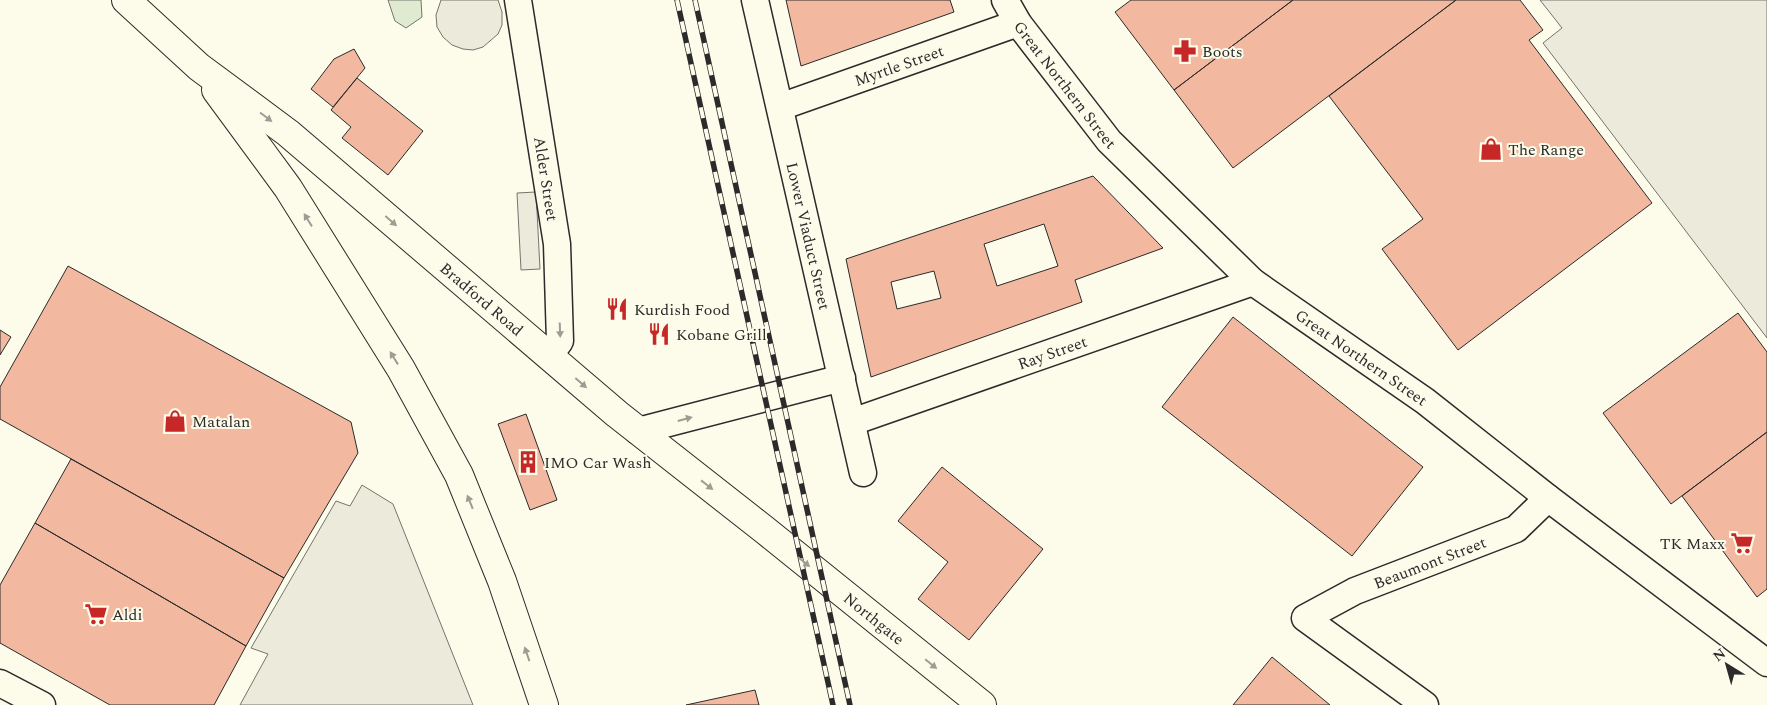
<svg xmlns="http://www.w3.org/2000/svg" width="1767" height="705" font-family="Spectral,serif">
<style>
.green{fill:#deebd1;stroke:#74746e}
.parking{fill:#eceadb;stroke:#74746e}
.building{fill:#f2b8a0;stroke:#2b2b2b;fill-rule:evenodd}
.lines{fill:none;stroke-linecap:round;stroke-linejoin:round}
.minor-casing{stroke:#2b2b2b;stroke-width:29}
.primary-casing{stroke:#2b2b2b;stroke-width:30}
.minor{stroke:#fdfbea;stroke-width:26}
.primary{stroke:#fdfbea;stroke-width:28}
.rail-casing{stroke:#2b2b2b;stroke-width:5.5}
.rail{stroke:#fdfbea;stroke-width:4;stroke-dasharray:11;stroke-linecap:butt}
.oneway{fill:#9e9d94}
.labels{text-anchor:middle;stroke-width:4;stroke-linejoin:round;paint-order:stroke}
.poi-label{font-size:16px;fill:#2b2b2b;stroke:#fdfbea;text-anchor:start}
.street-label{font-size:16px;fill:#2b2b2b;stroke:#fdfbea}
</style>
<rect width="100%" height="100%" fill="#fdfbea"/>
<path class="green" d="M388 0H421L422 17 406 28 395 21Z"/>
<path class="parking" d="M441 0H498L502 12V25L498 34 483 47 473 50 463 49 452 45 443 37 437 27 436 15Z
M1540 0H1767V338L1543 43 1562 28Z
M536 192 540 269 521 270 517 193Z
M362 485 393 504 473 705H240L268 654 251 648 336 501 350 506Z"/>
<path class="building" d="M786 0H950L954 12 801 66Z
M1131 0H1293L1174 90 1115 12Z
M1293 0H1456L1233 168 1174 90Z
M1456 0H1520L1543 30 1529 40 1652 203 1458 350 1382 249 1423 219 1329 96Z
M354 49 365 68 333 107 311 89 334 59Z
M357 78 423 131 388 175 342 138 351 127 331 110Z
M1093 176 1163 248 1075 280 1082 302 871 377 846 259ZM1044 224 1058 266 997 286 984 244ZM934 271 941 298 897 309 891 282Z
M68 266 351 422 358 453 284 578 0 419V387Z
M1738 313 1767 352V432L1671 504 1603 413Z
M1233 317 1423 467 1352 556 1162 407Z
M0 330 11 337 0 355Z
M526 414 557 500 530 510 498 424Z
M1767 432V589L1757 597 1682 496Z
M71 459 284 578 246 646 35 523Z
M942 467 1043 549 969 640 918 599 948 562 898 521Z
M35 523 246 646 214 705H110L0 643V585Z
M1272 657 1330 705H1233Z
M755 690 759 705H686Z"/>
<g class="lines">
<defs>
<g id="minor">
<path id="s1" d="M518 0 557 244 560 341 549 356"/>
<path id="s2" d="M755 0 863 473"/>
<path id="s3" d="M1005 0 1018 23 1109 141 1253 282 1425 401 1548 498 1767 663"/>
<path id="s4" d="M780 107 1018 23"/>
<path id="s5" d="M852 422 1253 282"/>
<path d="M638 431 842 378"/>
<path d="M0 683 42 705"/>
<path id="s6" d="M1425 705 1305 618 1355 591 1516 529 1548 498"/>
</g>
<g id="primary">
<path id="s7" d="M126 0 199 67 288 133 617 414 766 531 982 705"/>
<path d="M216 90 288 188 401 369 459 475 502 581 544 705"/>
</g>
</defs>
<use href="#minor" class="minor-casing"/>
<use href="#primary" class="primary-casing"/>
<use href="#minor" class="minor"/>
<use href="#primary" class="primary"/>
<defs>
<path id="rail" d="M677 0 833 705
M695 0 850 705"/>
</defs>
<use href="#rail" class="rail-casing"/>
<use href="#rail" class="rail"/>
</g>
<defs><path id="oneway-solid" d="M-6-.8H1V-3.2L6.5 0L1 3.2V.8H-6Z" transform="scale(1.25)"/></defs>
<g class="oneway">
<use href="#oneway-solid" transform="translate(266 117) rotate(37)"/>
<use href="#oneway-solid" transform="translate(308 220) rotate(-122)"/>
<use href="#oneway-solid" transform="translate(391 221) rotate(41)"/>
<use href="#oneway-solid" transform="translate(560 330) rotate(88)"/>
<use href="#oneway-solid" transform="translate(394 358) rotate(-122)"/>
<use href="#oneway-solid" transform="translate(581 383) rotate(41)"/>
<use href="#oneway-solid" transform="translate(685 419) rotate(-15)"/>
<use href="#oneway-solid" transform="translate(707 485) rotate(38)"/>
<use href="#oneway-solid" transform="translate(470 502) rotate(-112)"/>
<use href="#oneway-solid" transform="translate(804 562) rotate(39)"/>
<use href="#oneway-solid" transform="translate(527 654) rotate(-109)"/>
<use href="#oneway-solid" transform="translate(931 664) rotate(39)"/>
</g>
<defs>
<symbol id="pharmacy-bare" viewBox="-9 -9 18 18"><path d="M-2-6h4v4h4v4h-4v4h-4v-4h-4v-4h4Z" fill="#c62828" stroke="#fdfbea" stroke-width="2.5" paint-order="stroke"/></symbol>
<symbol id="shop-bare" viewBox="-9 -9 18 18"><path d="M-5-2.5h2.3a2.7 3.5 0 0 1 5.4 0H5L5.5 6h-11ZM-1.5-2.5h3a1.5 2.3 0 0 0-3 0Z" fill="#c62828" stroke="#fdfbea" stroke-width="2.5" paint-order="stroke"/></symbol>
<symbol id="restaurant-bare" viewBox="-9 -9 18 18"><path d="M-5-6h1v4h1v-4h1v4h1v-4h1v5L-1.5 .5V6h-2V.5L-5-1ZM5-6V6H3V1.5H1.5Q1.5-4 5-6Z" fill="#c62828" stroke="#fdfbea" stroke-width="2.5" paint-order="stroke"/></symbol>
<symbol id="building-bare" viewBox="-9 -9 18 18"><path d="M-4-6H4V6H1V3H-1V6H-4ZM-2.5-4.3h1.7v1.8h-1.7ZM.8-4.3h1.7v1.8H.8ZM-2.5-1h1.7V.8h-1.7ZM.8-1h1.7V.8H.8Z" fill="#c62828" stroke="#fdfbea" stroke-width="2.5" paint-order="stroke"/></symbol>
<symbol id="supermarket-bare" viewBox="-9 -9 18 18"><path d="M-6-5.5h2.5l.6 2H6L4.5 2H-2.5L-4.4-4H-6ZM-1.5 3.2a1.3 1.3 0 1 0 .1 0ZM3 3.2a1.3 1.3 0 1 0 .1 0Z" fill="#c62828" stroke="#fdfbea" stroke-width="2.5" paint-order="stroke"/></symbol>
</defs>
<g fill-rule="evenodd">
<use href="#pharmacy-bare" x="1169" y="35" width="32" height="32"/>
<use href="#shop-bare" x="1475" y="133" width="32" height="32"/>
<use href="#restaurant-bare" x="601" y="293" width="32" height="32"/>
<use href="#restaurant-bare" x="643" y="318" width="32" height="32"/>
<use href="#shop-bare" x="159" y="405" width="32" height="32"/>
<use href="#building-bare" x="512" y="446" width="32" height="32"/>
<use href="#supermarket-bare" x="1726" y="527" width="32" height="32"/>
<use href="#supermarket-bare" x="80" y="598" width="32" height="32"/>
</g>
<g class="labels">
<g class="poi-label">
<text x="1202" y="57">Boots</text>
<text x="1508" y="155">The Range</text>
<text x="634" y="315">Kurdish Food</text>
<text x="676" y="340">Kobane Grill</text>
<text x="192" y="427">Matalan</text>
<text x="544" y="468">IMO Car Wash</text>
<text x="1725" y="549" text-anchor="end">TK Maxx</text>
<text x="112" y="620">Aldi</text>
</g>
<g class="street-label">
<text dy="6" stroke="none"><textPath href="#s4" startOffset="126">Myrtle Street</textPath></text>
<text dy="6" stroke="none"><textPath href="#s3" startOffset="104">Great Northern Street</textPath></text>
<text dy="6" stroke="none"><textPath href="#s1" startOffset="181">Alder Street</textPath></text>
<text dy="6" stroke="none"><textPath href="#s2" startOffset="242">Lower Viaduct Street</textPath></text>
<text dy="6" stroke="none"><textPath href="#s7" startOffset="465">Bradford Road</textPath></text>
<text dy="6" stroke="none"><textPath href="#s5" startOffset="212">Ray Street</textPath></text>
<text dy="6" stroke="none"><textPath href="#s3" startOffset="509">Great Northern Street</textPath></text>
<text dy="6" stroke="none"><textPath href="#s6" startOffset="285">Beaumont Street</textPath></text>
<text dy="6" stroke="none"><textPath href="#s7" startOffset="971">Northgate</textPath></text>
</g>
</g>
<g transform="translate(1727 665) rotate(323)" stroke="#fdfbea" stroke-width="4" paint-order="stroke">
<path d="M0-4L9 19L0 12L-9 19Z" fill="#2b2b2b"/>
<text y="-8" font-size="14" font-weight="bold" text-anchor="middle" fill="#2b2b2b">N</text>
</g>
</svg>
